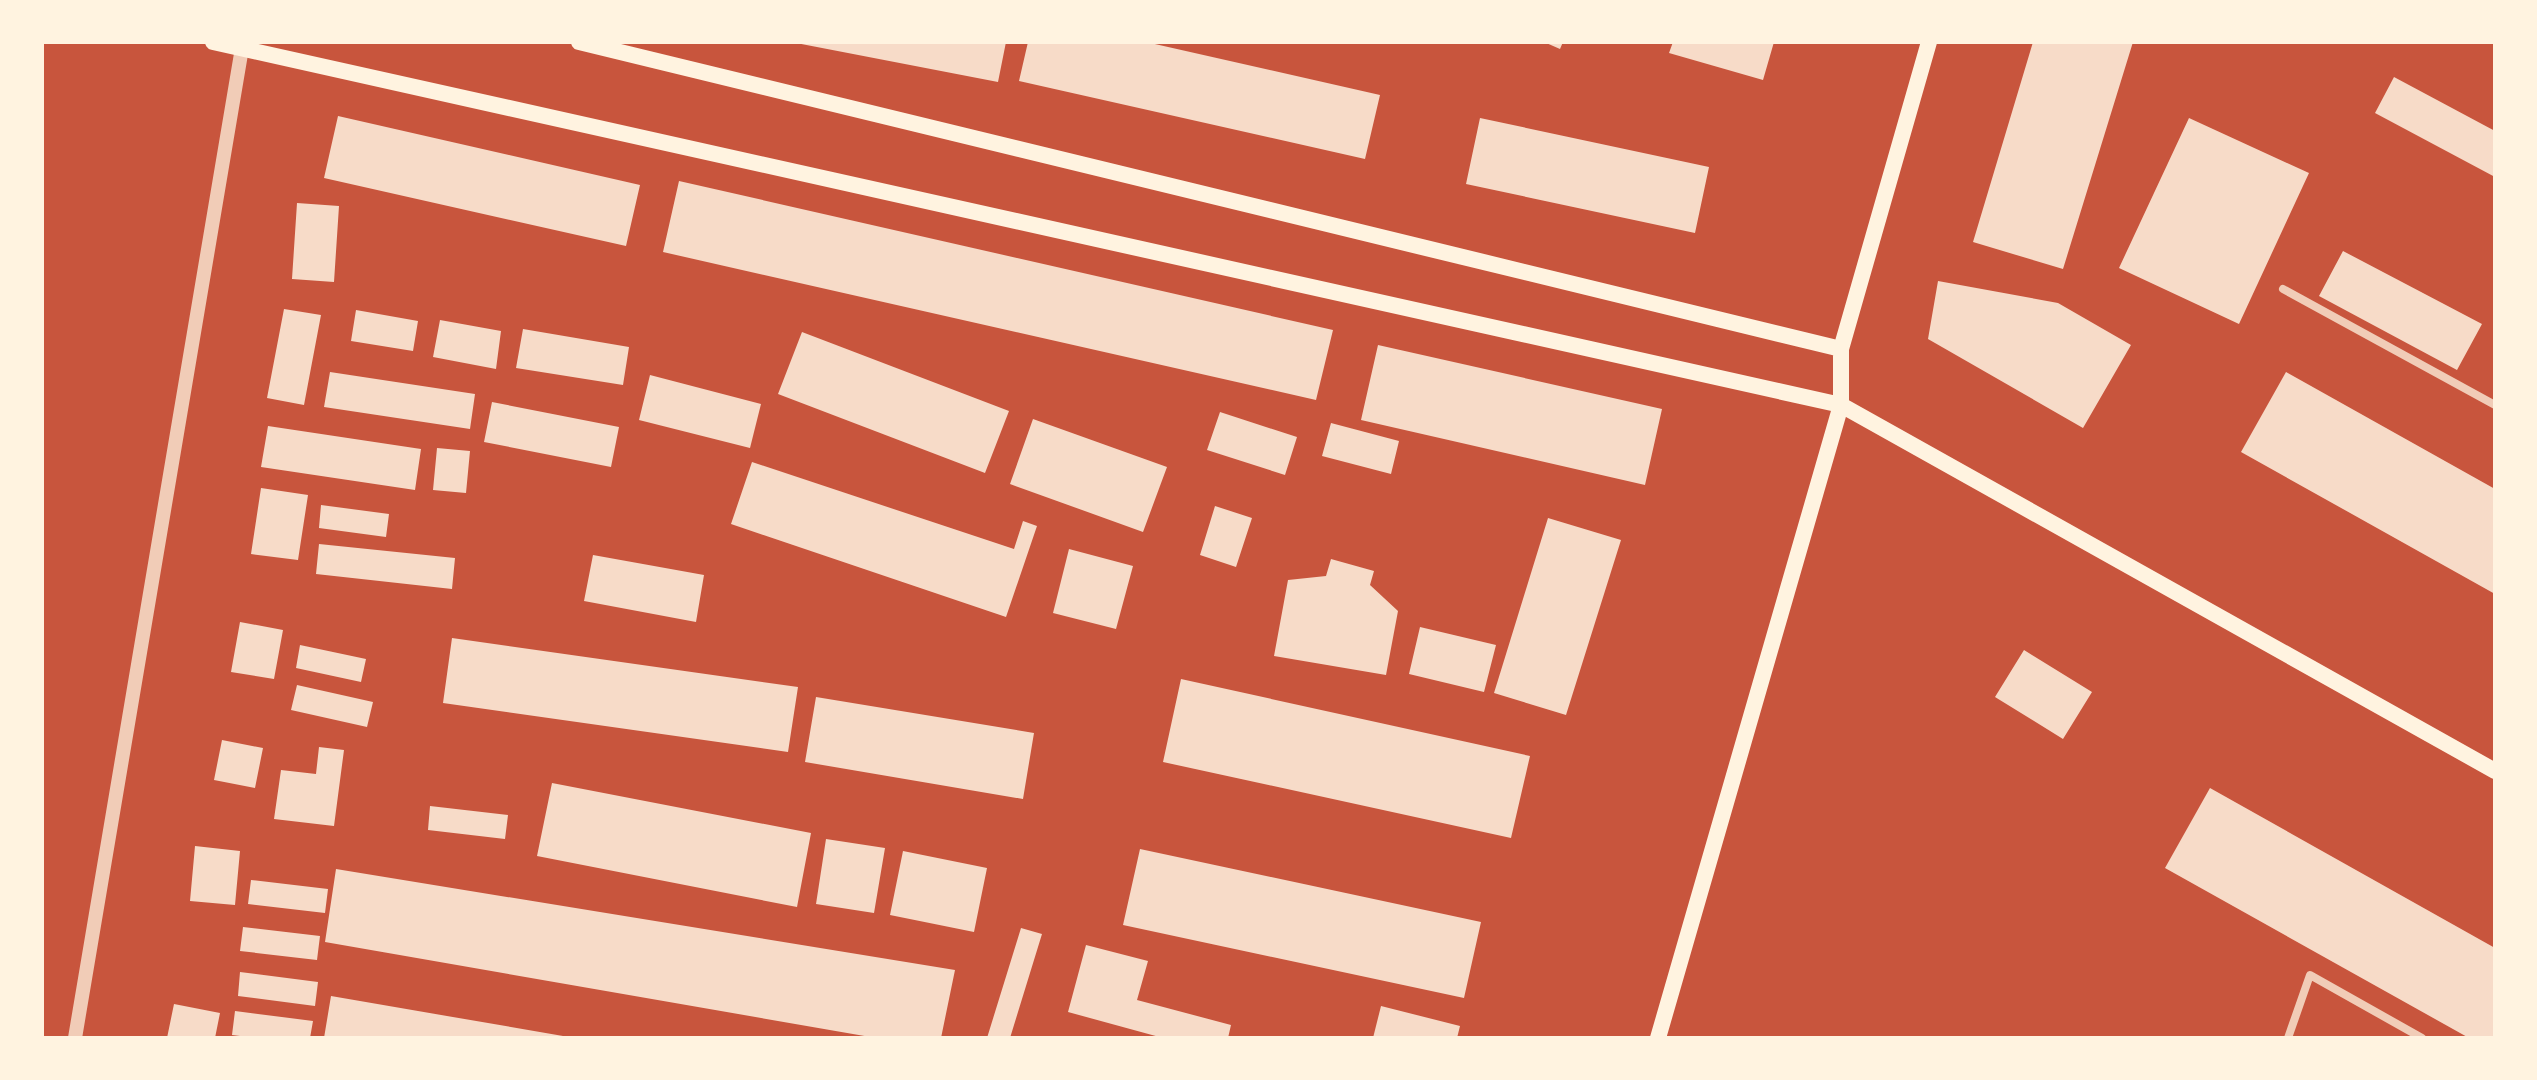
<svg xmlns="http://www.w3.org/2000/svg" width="2537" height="1080" font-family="'Golos Text',sans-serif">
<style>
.building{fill:#f7dbc8}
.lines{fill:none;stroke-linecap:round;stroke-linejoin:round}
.minor{stroke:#f1ccb7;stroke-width:8}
.tertiary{stroke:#f1ccb7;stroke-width:14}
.secondary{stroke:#fff3e0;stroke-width:16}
</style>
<rect width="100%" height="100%" fill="#c8553d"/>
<path class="building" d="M791 42H1006L998 82Z
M1028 42H1146L1380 95 1365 159 1019 81Z
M1544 42H1563L1560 49Z
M1673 42H1774L1763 80 1669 53Z
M2033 42H2133L2063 269 1973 242Z
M2394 77 2495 131V177L2375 113Z
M338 116 640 185 626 246 324 178Z
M1480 118 1709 167 1695 233 1466 184Z
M2189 118 2309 173 2239 324 2119 268Z
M679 181 1333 330 1316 400 663 252Z
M297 203 339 206 334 282 292 279Z
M2343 251 2482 324 2457 370 2319 296Z
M1938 281 2058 303 2131 345 2083 428 1928 339Z
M284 309 321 315 304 405 267 398Z
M356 310 418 321 413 351 351 341Z
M440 320 501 331 496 369 433 357Z
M523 329 629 347 623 385 516 368Z
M802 332 1009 411 985 473 778 394Z
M1378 345 1662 409 1645 485 1361 420Z
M330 372 475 394 470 429 324 407Z
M2286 372 2495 489V594L2241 452Z
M650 375 761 404 750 448 639 420Z
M492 402 619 427 611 467 484 442Z
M1220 412 1297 437 1285 475 1207 450Z
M1033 419 1167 467 1143 532 1010 484Z
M1331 423 1399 441 1391 474 1322 456Z
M268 426 421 449 415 490 261 467Z
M437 448 470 451 466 493 433 490Z
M752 462 1014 549 1023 521 1037 526 1006 617 731 524Z
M261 488 308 495 298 560 251 554Z
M321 505 389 514 386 537 319 528Z
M1215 506 1252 518 1236 567 1200 555Z
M1548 518 1621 540 1566 715 1494 693Z
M319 544 455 558 452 589 316 574Z
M1069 549 1133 566 1116 629 1053 613Z
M593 555 704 575 696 622 584 601Z
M1331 559 1374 571 1370 585 1398 611 1386 675 1274 656 1288 580 1326 576Z
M240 622 283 630 274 679 231 672Z
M1420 627 1496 645 1484 692 1409 674Z
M452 638 798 687 788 752 443 703Z
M300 645 366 659 361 682 296 668Z
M2024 650 2092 692 2063 739 1995 697Z
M1181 679 1530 756 1511 838 1163 762Z
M297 685 373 702 367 727 291 710Z
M816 697 1034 733 1023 799 805 762Z
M222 740 263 748 255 788 214 780Z
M319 747 344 750 334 826 274 819 281 770 316 774Z
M552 783 811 833 797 907 537 856Z
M2210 788 2495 948 2493 1038H2469L2165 868Z
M430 806 508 815 505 839 428 830Z
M826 839 885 848 874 913 816 904Z
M195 846 240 851 235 905 190 901Z
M1140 849 1481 922 1464 998 1123 925Z
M903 851 987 868 974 932 890 915Z
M336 869 955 970 941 1038H876L325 942Z
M251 880 328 889 325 913 248 904Z
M243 927 320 936 317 960 240 951Z
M1021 928 1042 934 1010 1038H987Z
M1086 945 1148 961 1137 1000 1231 1025 1228 1038H1163L1068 1012Z
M240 972 318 982 315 1006 238 996Z
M331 996 563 1036V1038H324Z
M174 1004 220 1013 215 1038H167Z
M1381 1006 1460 1026 1457 1038H1373Z
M235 1011 313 1021 310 1038H256L232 1035Z"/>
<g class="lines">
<path class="minor" d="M2283 289 2495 405
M2288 1038 2310 975 2422 1038"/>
<path class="tertiary" d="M75 1038 243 42"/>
<path class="secondary" d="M213 42 1841 405 2495 771
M579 42 1841 349
M1658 1038 1841 405V349L1929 42"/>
</g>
<rect width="2537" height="1080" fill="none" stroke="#fff3e0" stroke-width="88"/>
</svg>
